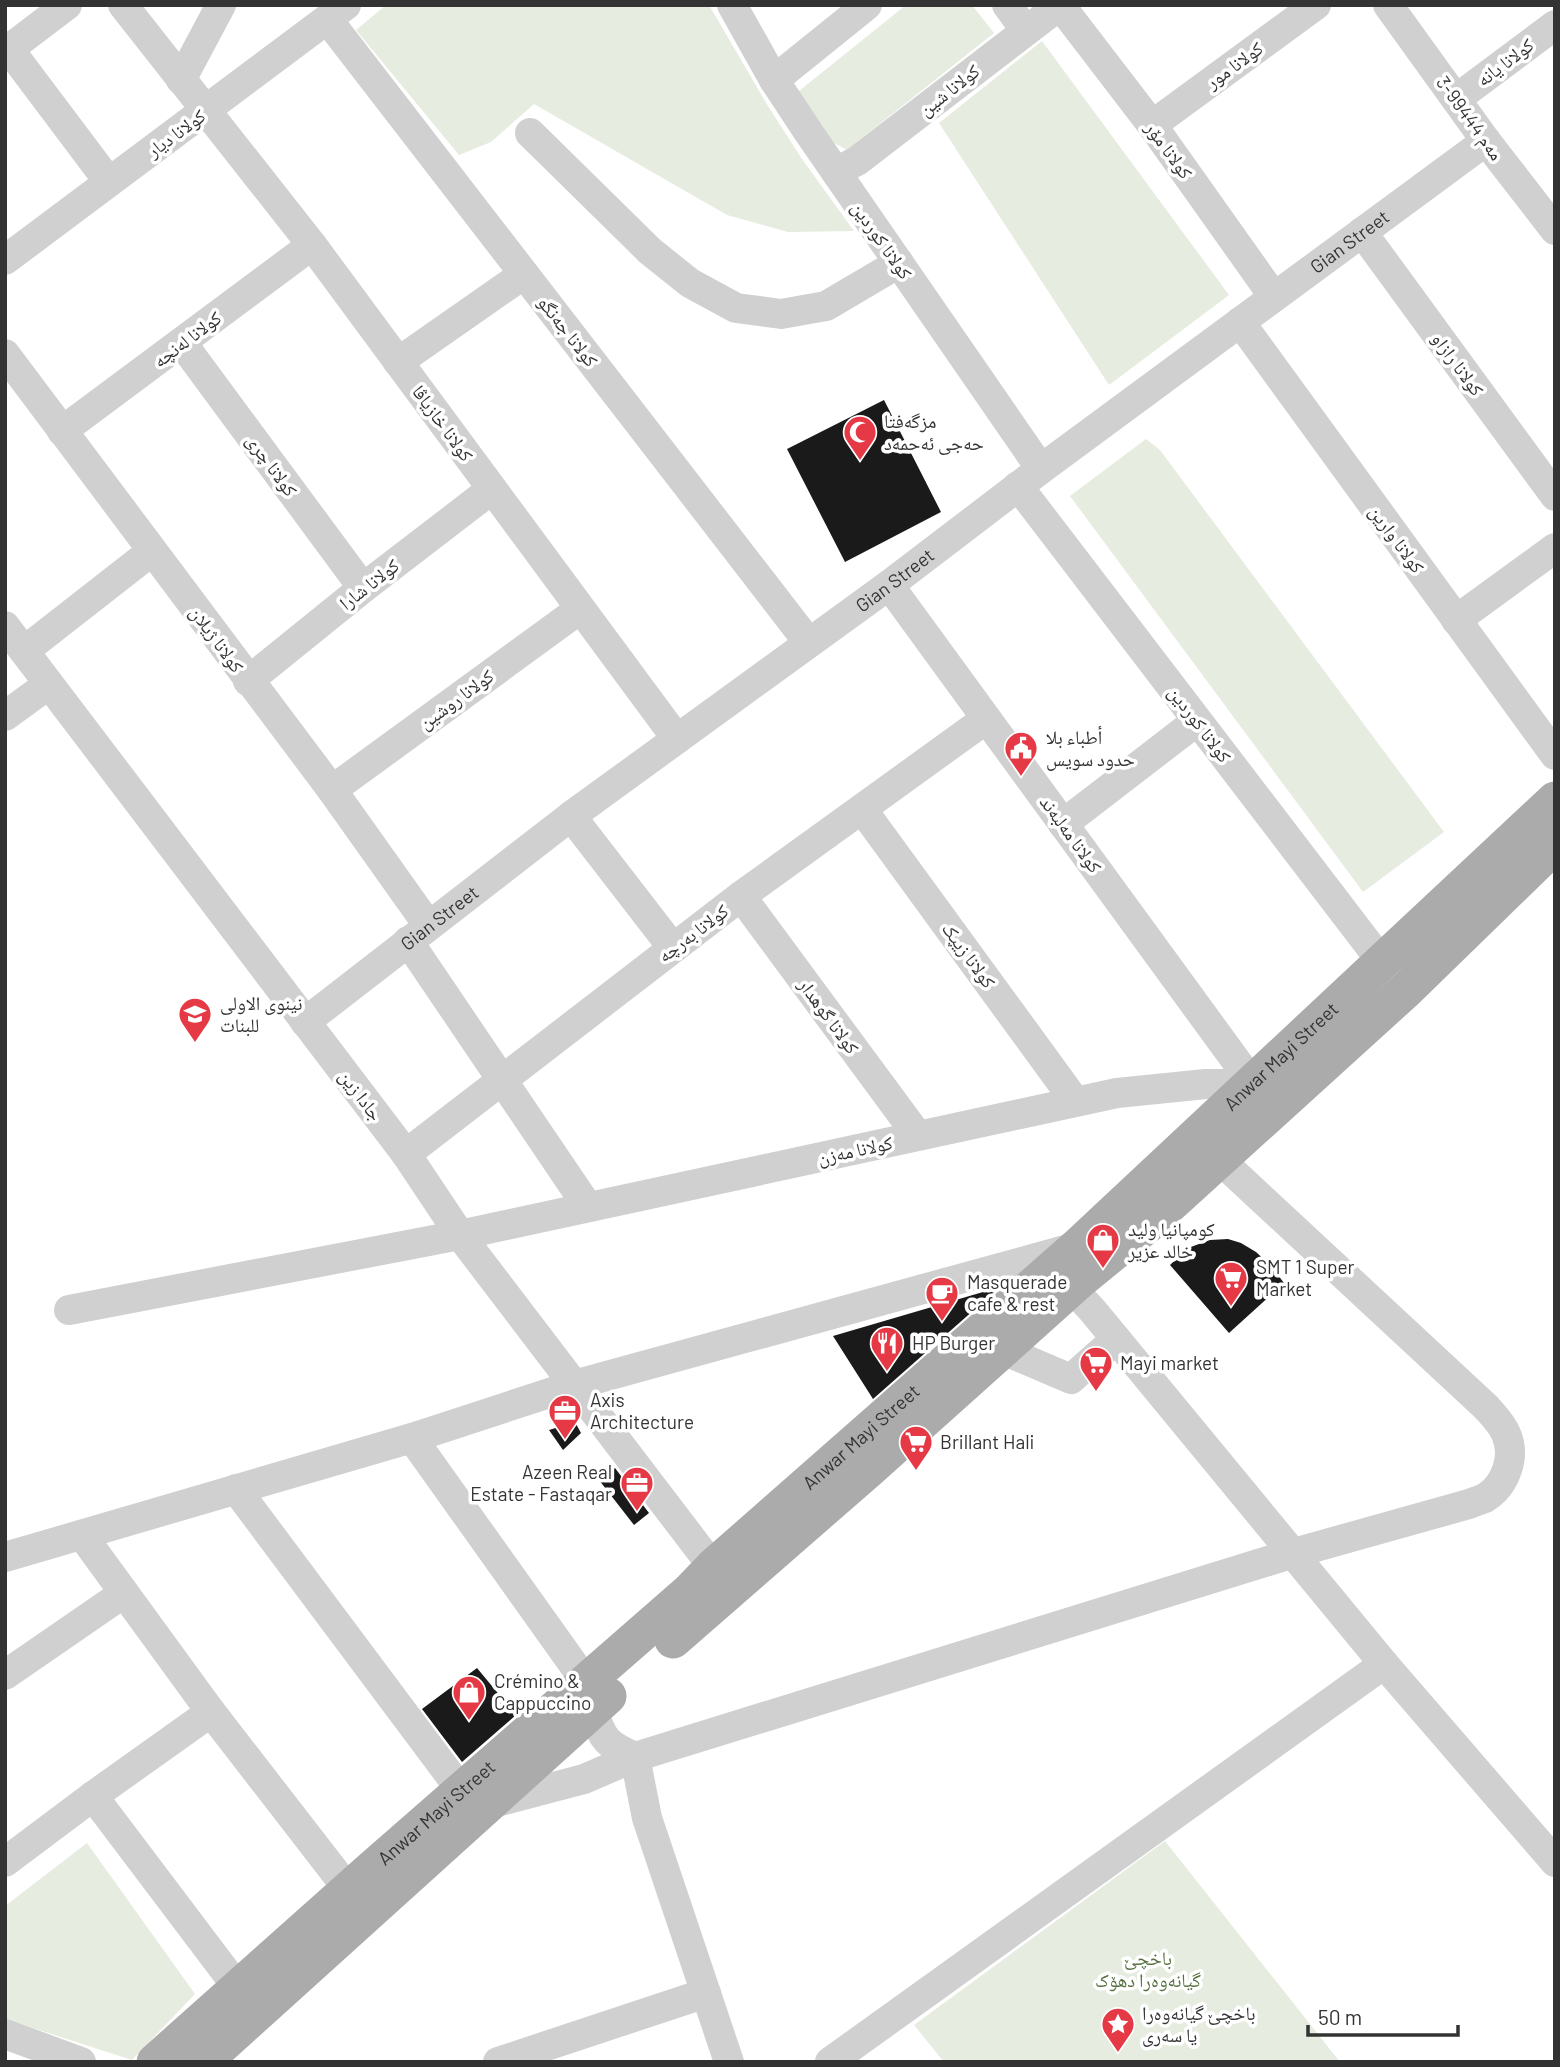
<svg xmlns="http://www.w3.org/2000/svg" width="1560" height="2067" font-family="Barlow,'Noto Naskh Arabic',sans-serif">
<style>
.green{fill:#e6ecdf}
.building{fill:#1a1a1a}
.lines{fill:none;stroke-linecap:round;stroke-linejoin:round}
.minor{stroke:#d0d0d0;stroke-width:30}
.major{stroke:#ababab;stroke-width:37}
.labels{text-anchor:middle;stroke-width:7;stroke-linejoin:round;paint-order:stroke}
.street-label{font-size:19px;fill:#333;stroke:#fff}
.poi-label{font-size:19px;fill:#333;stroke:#fff;text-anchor:start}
.park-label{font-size:19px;fill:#56703f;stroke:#fff}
</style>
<rect width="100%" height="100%" fill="#fff"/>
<path class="green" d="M386 5H709L768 106 802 159 854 231 788 232 727 215 534 104 491 142 459 155 356 30Z
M906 5H972L994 33 847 150 832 142 794 95Z
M1042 41 1229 295 1109 385 939 123Z
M1146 439 1160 450 1444 832 1363 892 1070 496Z
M1165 1841 1340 2062H944L914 2025Z
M87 1843 195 1994 132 2060 5 2019V1906Z"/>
<path class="building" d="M884 400 941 512 845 562 787 449Z
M1228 1239 1241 1243 1256 1252 1271 1266 1284 1283 1229 1333 1170 1265 1188 1248 1210 1240Z
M1000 1287 873 1399 833 1336Z
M575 1422 581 1433 563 1450 549 1430Z
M615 1468 649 1513 634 1525 599 1480Z
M477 1668 516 1715 462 1762 422 1709Z"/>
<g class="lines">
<g class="minor">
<path d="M123 5 312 245 677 739"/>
<path d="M732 5 774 80 809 133 1041 469"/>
<path d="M1007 5 1026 31"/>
<path d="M1060 5 1152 125 1274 297"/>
<path d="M1388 5 1486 141 1555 230"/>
<path d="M328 20 809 643"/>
<path d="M9 49 109 182"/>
<path d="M5 52 67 5"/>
<path d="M181 80 221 5"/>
<path d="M774 80 867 5"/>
<path d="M1456 99 1555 25"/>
<path d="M1152 125 1316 5"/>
<path d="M530 133 650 251 690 283 736 308 781 314 826 306 899 263"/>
<path d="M836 172 857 161 1060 5"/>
<path d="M1362 232 1555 496"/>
<path d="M5 260 346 5"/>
<path d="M1240 322 1555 755"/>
<path d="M182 343 363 588"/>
<path d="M5 354 332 790 428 925"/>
<path d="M398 362 524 274"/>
<path d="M62 431 312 245"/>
<path d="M1018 486 1382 962"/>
<path d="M889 585 1253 1084"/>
<path d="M1456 620 1555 548"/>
<path d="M5 626 406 1154 460 1235 713 1567"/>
<path d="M24 651 152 551"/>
<path d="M248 681 363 588 492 489"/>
<path d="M5 716 49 684"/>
<path d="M332 790 580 609"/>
<path d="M862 809 1075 1101"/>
<path d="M571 816 673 948"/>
<path d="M1063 824 1197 721"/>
<path d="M741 896 918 1136"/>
<path d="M408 941 588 1207"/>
<path id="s1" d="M305 1022 571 816 889 585 1041 469 1486 141"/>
<path d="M406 1154 741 896 986 719"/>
<path d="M1072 1288 1093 1311 1384 1664 1555 1862"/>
<path d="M69 1310 460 1235 1117 1093 1206 1084H1253"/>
<path d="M1003 1350 1071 1379 1116 1339"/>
<path d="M412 1438 586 1682"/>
<path d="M236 1489 461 1790"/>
<path d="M82 1535 211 1712 348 1889"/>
<path d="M5 1557 412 1438 574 1385 1076 1247"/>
<path d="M5 1675 124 1593"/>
<path d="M592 1710C604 1740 605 1744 635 1757"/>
<path d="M635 1757 647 1818 729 2062"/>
<path d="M93 1796 238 1988"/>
<path d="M489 1804 584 1779 635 1757 1294 1553 1469 1504C1474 1502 1480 1500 1485 1498 1506 1485 1516 1456 1506 1434 1502 1424 1493 1415 1486 1407L1219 1159"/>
<path d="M5 1862 93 1796 211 1712"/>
<path d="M5 2034 81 2062"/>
<path d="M498 2062 706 1993"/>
<path d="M830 2062 1384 1664"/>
</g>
<g class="major">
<path d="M673 1640 868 1470 1080 1280 1146 1226 1406 990 1555 845"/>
<path id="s2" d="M155 2062 375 1866 689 1592 713 1567 1077 1247 1555 800"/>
<path d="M203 2062 608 1696"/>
</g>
</g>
<defs>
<symbol id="mosque-pin" viewBox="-11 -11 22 30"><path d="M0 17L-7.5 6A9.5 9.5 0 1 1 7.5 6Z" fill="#e63946" stroke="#fff"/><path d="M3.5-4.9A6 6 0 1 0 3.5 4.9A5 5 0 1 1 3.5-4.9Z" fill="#fff"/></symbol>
<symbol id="civic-pin" viewBox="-11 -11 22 30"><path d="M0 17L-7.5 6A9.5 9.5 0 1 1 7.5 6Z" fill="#e63946" stroke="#fff"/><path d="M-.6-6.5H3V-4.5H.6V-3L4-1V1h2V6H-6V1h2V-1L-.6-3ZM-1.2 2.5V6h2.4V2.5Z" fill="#fff"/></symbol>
<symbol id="school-pin" viewBox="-11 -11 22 30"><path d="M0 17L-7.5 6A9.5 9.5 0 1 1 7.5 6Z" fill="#e63946" stroke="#fff"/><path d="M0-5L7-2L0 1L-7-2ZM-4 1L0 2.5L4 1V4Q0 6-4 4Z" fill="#fff"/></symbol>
<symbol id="shop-pin" viewBox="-11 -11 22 30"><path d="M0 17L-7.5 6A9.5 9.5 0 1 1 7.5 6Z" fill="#e63946" stroke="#fff"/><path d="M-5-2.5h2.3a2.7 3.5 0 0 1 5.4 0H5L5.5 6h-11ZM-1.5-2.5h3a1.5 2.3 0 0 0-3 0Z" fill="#fff"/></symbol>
<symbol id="supermarket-pin" viewBox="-11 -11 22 30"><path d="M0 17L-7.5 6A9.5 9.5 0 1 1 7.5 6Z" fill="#e63946" stroke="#fff"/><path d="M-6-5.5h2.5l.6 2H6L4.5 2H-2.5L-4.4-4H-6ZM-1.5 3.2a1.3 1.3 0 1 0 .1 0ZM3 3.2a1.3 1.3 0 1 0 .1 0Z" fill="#fff"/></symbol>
<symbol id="cafe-pin" viewBox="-11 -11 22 30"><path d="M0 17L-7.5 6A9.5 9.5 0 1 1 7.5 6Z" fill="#e63946" stroke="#fff"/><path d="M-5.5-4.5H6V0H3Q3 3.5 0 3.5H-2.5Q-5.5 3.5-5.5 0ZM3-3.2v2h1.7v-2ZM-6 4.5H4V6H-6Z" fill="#fff"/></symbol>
<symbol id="restaurant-pin" viewBox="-11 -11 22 30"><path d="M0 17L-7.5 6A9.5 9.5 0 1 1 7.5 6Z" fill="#e63946" stroke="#fff"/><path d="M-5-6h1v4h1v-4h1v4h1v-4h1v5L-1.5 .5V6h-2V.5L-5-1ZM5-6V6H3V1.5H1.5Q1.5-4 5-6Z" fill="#fff"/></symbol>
<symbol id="office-pin" viewBox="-11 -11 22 30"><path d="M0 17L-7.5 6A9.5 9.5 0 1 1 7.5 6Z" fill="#e63946" stroke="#fff"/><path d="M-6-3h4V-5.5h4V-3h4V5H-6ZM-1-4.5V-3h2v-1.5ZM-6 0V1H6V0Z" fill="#fff"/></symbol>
<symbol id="sight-pin" viewBox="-11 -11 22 30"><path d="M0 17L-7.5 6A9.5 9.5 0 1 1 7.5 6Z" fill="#e63946" stroke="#fff"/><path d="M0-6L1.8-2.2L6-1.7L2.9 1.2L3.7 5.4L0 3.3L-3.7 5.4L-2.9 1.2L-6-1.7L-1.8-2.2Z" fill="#fff"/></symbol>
</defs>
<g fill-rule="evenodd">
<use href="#mosque-pin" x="841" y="413" width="38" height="52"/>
<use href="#civic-pin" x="1002" y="729" width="38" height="52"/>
<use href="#school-pin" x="176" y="995" width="38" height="52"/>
<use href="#shop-pin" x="1084" y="1221" width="38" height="52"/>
<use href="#supermarket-pin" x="1212" y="1259" width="38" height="52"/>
<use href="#cafe-pin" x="923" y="1274" width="38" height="52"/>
<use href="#restaurant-pin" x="868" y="1324" width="38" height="52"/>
<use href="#supermarket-pin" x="1077" y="1344" width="38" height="52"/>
<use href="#office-pin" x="546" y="1392" width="38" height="52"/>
<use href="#supermarket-pin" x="897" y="1423" width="38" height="52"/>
<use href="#office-pin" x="618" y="1464" width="38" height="52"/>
<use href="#shop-pin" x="450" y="1673" width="38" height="52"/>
<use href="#sight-pin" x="1099" y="2005" width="38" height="52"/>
</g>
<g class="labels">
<g class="street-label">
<text transform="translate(1505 62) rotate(-37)" y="7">کولانا یانه</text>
<text transform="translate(1234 65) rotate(-36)" y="7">کولانا مور</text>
<text transform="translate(949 90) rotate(-38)" y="7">کولانا شین</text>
<text transform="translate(1470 118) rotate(54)" y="7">مەم 99444-3</text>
<text transform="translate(176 133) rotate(-36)" y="7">کولانا دیار</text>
<text transform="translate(1169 150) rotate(54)" y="7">کولانا مۆر</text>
<text transform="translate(882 240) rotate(55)" y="7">کولانا کوردین</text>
<text dy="7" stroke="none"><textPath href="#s1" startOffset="1304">Gian Street</textPath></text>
<text transform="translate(568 331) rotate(52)" y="7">کولانا جەنگو</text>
<text transform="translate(187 339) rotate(-37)" y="7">کولانا لەنچە</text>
<text transform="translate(1458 364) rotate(54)" y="7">کولانا رازاو</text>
<text transform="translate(443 423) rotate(54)" y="7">کولانا خازیاڤا</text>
<text transform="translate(272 465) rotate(54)" y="7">کولانا چری</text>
<text transform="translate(1397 539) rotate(54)" y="7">کولانا وارین</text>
<text dy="7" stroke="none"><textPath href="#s1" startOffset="737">Gian Street</textPath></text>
<text transform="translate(369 584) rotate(-38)" y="7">کولانا شارا</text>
<text transform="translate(217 639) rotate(54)" y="7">کولانا ژیلان</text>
<text transform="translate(456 699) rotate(-36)" y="7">کولانا روشین</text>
<text transform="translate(1200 724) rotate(53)" y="7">کولانا کوردین</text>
<text transform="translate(1071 834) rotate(54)" y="7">کولانا مەلبەند</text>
<text dy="7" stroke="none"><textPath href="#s1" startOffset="170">Gian Street</textPath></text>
<text transform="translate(693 933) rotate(-37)" y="7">کولانا بەرچە</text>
<text transform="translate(969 955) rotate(54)" y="7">کولانا زیپک</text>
<text transform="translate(829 1016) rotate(54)" y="7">کولانا گوهدار</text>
<text dy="7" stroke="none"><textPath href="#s2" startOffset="1510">Anwar Mayi Street</textPath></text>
<text transform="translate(361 1095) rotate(53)" y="7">جادا زین</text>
<text transform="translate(855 1150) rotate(-12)" y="7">کولانا مەزن</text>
<text dy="7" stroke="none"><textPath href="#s2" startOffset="943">Anwar Mayi Street</textPath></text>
<text dy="7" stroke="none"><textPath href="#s2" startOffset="376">Anwar Mayi Street</textPath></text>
</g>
<g class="poi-label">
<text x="884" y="428">مزگەفتا<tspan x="884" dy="22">حەجی ئەحمەد</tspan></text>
<text x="1046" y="744">أطباء بلا<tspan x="1046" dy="22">حدود سويس</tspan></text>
<text x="220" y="1010">نينوى الاولى<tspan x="220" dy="22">للبنات</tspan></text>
<text x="1128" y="1236">كومپانيا وليد<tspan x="1128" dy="22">خالد عزير</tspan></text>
<text x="1256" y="1274">SMT 1 Super<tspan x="1256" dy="22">Market</tspan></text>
<text x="967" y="1289">Masquerade<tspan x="967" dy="22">cafe &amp; rest</tspan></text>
<text x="912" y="1350">HP Burger</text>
<text x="1120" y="1370">Mayi market</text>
<text x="590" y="1407">Axis<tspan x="590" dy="22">Architecture</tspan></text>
<text x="940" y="1449">Brillant Hali</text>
<text x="612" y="1479" text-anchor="end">Azeen Real<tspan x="612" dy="22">Estate - Fastaqar</tspan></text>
<text x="494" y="1688">Crémino &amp;<tspan x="494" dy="22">Cappuccino</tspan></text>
<text x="1142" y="2020">باخچێ گیانەوەرا<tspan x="1142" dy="22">یا سەری</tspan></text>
</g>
<g class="park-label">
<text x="1148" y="1965">باخچێ<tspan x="1148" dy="22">گیانه‌وه‌را دهۆک</tspan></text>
</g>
</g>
<rect width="1560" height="2067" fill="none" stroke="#333333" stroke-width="14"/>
<path d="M1308 2025v10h150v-10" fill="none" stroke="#333333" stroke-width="3.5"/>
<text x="1318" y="2025" font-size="21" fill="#333333" stroke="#ffffff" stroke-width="5" paint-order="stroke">50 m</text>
</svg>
